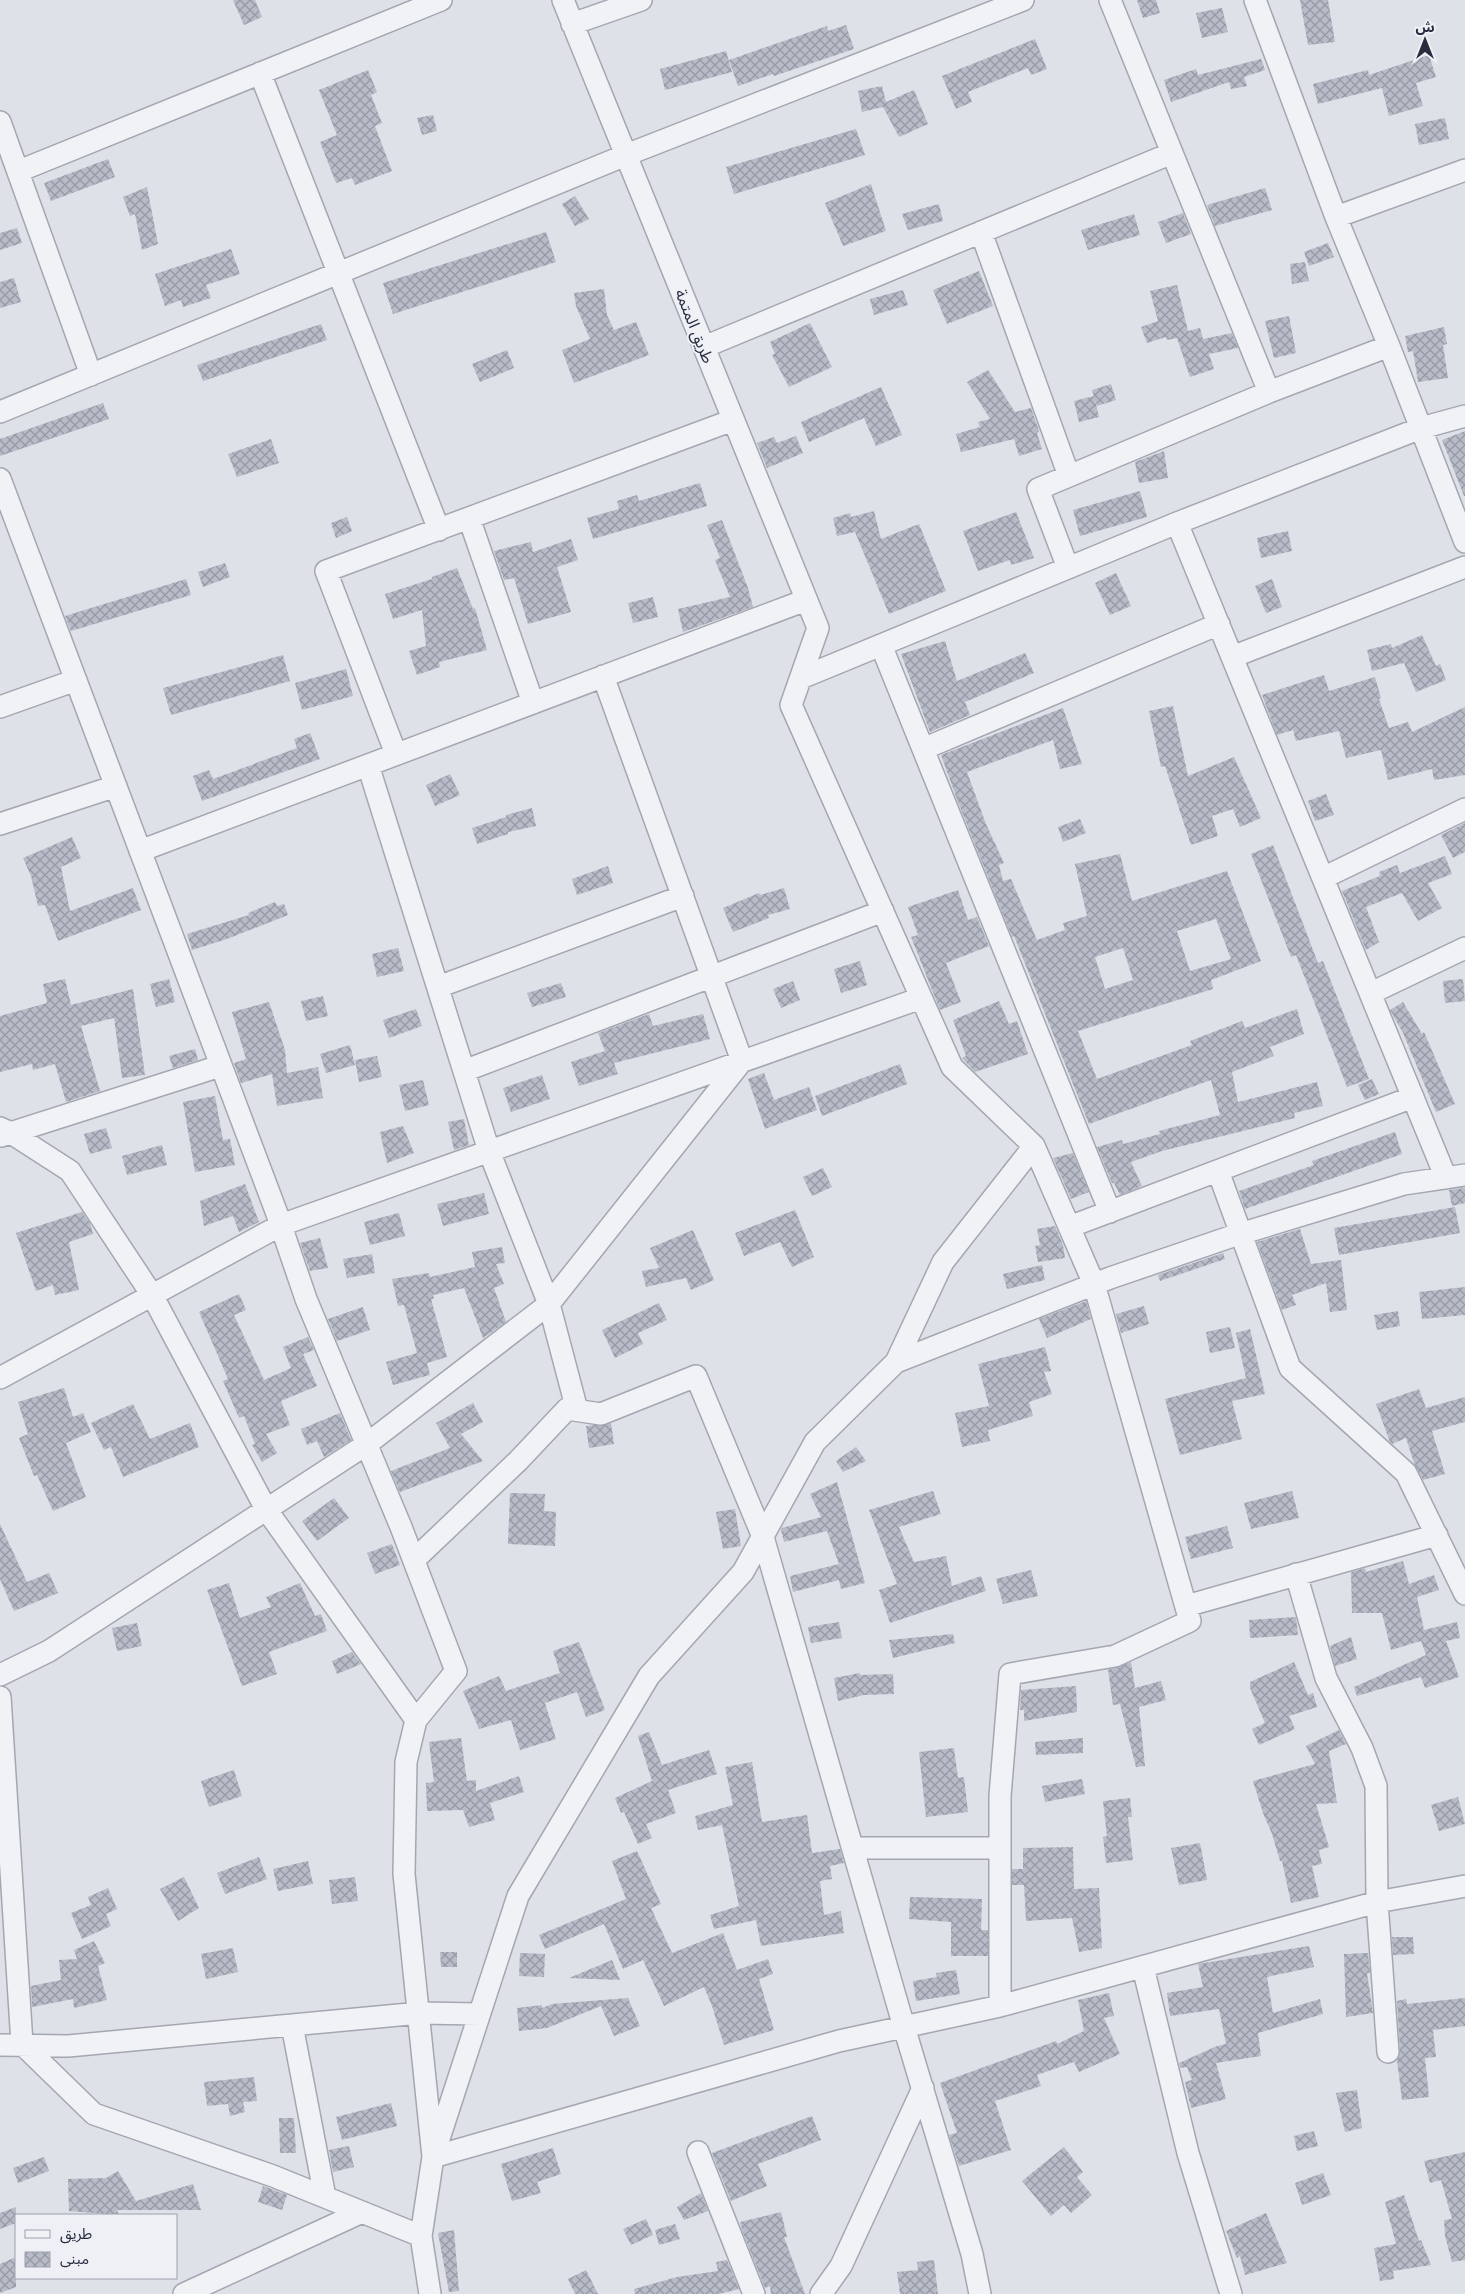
<svg xmlns="http://www.w3.org/2000/svg" width="1465" height="2294" font-family="'Fira Sans Condensed','Noto Sans Arabic',sans-serif">
<style>
.building{fill:url(#building-cross-hatch);fill-rule:evenodd}
.lines{fill:none;stroke-linecap:round;stroke-linejoin:round}
.minor-casing{stroke:#a3a7b2;stroke-width:24}
.minor{stroke:#f1f2f6;stroke-width:21}
.labels{text-anchor:middle;stroke-width:4;stroke-linejoin:round;paint-order:stroke}
.street-label{font-size:16px;fill:#272d3f;stroke:#eef0f6}
</style>
<defs>
<pattern id="building-cross-hatch" width="8" height="8" patternUnits="userSpaceOnUse" patternTransform="scale(1.25)"><rect width="8" height="8" fill="#b8bcc8"/><path d="M0 0l8 8M0 8l8-8" fill="none" stroke="#9699a4"/></pattern>
</defs>
<rect width="100%" height="100%" fill="#dee1e8"/>
<path class="building" d="M233 0H255L262 17 244 25Z
M1137 0H1156L1160 13 1143 18Z
M1300 0H1328L1335 42 1308 45Z
M1222 8 1228 32 1202 38 1196 13Z
M846 25 854 49 774 76 773 74 738 86 729 60 827 26 828 31Z
M1035 39 1047 69 1031 75 1028 68 968 92 972 102 956 109 942 76Z
M726 51 732 72 665 90 660 69Z
M1429 55 1436 77 1416 83 1423 106 1389 116 1382 88 1318 104 1313 84 1368 70 1369 75Z
M1261 59 1265 70 1244 77 1247 86 1231 89 1229 82 1171 102 1164 80 1196 69 1198 75Z
M368 70 377 92 371 95 382 123 375 126 392 171 355 185 352 178 336 183 320 142 337 135 319 90Z
M882 86 886 102 914 90 928 124 899 137 883 107 862 112 858 91Z
M433 115 437 131 422 135 417 118Z
M1445 118 1449 139 1419 145 1415 124Z
M856 129 865 155 734 194 726 167Z
M108 159 115 177 51 201 44 183Z
M871 184 886 231 843 246 825 203Z
M147 187 158 244 142 250 135 214 130 216 123 197Z
M1265 188 1272 210 1215 226 1207 205Z
M575 196 589 219 575 226 562 204Z
M939 204 943 221 908 230 902 214Z
M1183 213 1191 234 1166 243 1158 222Z
M1134 214 1140 235 1088 250 1081 230Z
M17 228 22 243 0 250V233Z
M546 232 556 262 393 314 383 283Z
M1328 243 1334 257 1309 266 1304 252Z
M231 249 240 274 206 285 211 298 183 307 181 300 165 306 155 274Z
M1305 262 1309 281 1292 284 1290 264Z
M979 271 993 306 947 324 933 290Z
M14 278 21 302 0 308V282Z
M1177 285 1188 331 1200 328 1203 339 1232 333 1238 348 1209 354 1214 369 1190 377 1177 338 1167 340 1166 337 1147 343 1141 327 1158 321 1150 291Z
M604 289 607 315 614 330 636 322 649 355 574 383 562 350 590 339 576 306 574 293Z
M903 290 908 305 874 315 870 299Z
M1289 316 1296 353 1274 358 1265 321Z
M810 323 832 367 789 387 772 355 775 354 770 342Z
M321 324 327 340 203 381 197 365Z
M1444 327 1447 344 1443 345 1448 378 1418 382 1413 351 1408 352 1405 336Z
M507 350 514 368 480 382 472 364Z
M988 370 1015 412 1031 408 1039 431 1037 433 1042 449 1019 456 1014 439 961 452 956 434 980 427 978 422 990 419 967 382Z
M1111 384 1116 400 1097 406 1092 390Z
M881 387 902 435 876 446 864 418 809 442 801 422Z
M1094 396 1099 417 1079 422 1074 401Z
M103 403 109 419 0 456V439Z
M1465 431V496H1464L1442 440Z
M796 436 803 453 767 468 757 443 774 437 777 443Z
M271 439 279 463 237 477 228 454Z
M1164 451 1168 478 1139 483 1135 462Z
M700 483 707 506 593 539 587 518 619 509 617 501 637 495 639 501Z
M1140 491 1147 517 1080 536 1073 510Z
M874 511 881 539 919 524 946 591 889 614 855 532 837 536 833 518 850 513 851 517Z
M1016 512 1034 558 1011 565 1010 560 978 571 963 531Z
M347 517 352 531 336 538 331 523Z
M722 520 748 588 753 607 683 632 678 609 730 597 715 560 720 558 707 525Z
M1288 531 1292 551 1261 558 1257 538Z
M571 539 578 560 557 567 571 612 528 624 514 578 504 580 494 551 531 542 533 552Z
M225 563 230 577 203 587 198 572Z
M457 568 473 609 475 608 487 650 439 662 440 667 417 675 409 651 426 646 422 610 393 619 385 594 432 579V577Z
M1116 573 1131 606 1110 615 1095 583Z
M186 579 191 595 71 631 65 616Z
M1272 579 1282 607 1266 613 1255 586Z
M653 597 658 617 633 623 628 603Z
M1422 635 1436 666 1440 664 1446 680 1416 692 1404 663 1372 671 1367 650 1391 644 1392 648Z
M945 641 957 681 1025 653 1034 673 965 702 970 715 930 732 901 654Z
M283 655 290 681 171 715 163 688Z
M346 669 353 696 302 710 295 683Z
M1324 675 1329 691 1375 677 1381 698 1379 699 1389 728 1408 722 1412 732 1465 707V775L1434 780 1432 769 1388 780 1381 750 1346 758 1339 731 1296 741 1293 730 1277 735 1262 695Z
M1173 706 1188 776 1234 757 1261 818 1240 827 1233 809 1212 816 1218 836 1191 845 1165 766 1161 767 1149 711Z
M1063 708 1082 764 1060 769 1053 740 967 772 986 824 1004 863 999 865 1003 881 1011 879 1037 940 1065 930 1063 923 1087 916 1075 864 1120 854 1132 901 1227 871 1261 961 1211 980 1213 989 1078 1031 1097 1079 1192 1045 1190 1041 1242 1021 1245 1028 1297 1009 1304 1034 1270 1047 1274 1056 1232 1072 1238 1102 1317 1082 1323 1106 1294 1113 1295 1118 1162 1151 1131 1162 1142 1186 1120 1195 1114 1183H1112L1097 1147 1122 1140 1123 1144 1160 1134 1159 1131 1220 1115 1211 1080 1089 1124 1014 936 1012 937 958 802 941 755ZM1216 919 1231 959 1190 971 1177 931ZM1123 948 1133 980 1105 989 1095 957Z
M310 733 320 759 202 801 193 776 209 770 213 779 297 748 294 739Z
M450 774 460 795 435 806 426 785Z
M1326 794 1334 815 1315 821 1308 801Z
M532 808 536 826 508 832V834L477 844 472 828 506 817V815Z
M1080 819 1086 833 1063 842 1058 827Z
M1465 823V852L1453 858 1441 835Z
M72 837 81 858 61 867 70 911 133 888 141 910 58 941 45 905 38 906 31 876 23 858Z
M1273 845 1318 963 1323 961 1369 1079 1347 1087 1296 955 1291 957 1251 854Z
M1445 856 1452 874 1428 883 1442 908 1418 921 1402 893 1366 907 1379 942 1366 950 1342 891 1380 876 1379 872 1397 865 1400 873Z
M608 866 613 883 577 895 572 879Z
M784 888 790 909 768 915 769 918 733 932 723 908 759 893 760 895Z
M958 890 968 920 977 917 989 946 946 963 961 1002 940 1010 911 937 918 935 908 907Z
M275 902 277 906 284 904 288 915 227 939 192 950 187 934 249 915 248 913Z
M398 948 404 971 377 977 372 954Z
M860 961 867 985 841 993 834 969Z
M65 979 71 1005 133 989 145 1075 122 1078 114 1018 81 1026 100 1091 66 1102 55 1064 33 1070 32 1064 0 1072V1016L47 1003 43 984Z
M169 979 175 1002 156 1007 150 984Z
M1463 979 1465 1001 1445 1003 1443 981Z
M793 981 800 1000 781 1008 773 989Z
M561 983 566 997 532 1007 527 993Z
M323 996 328 1016 306 1021 301 1001Z
M999 1001 1009 1024 1017 1021 1028 1054 975 1072 962 1058 966 1056 953 1020Z
M269 1002 285 1050 287 1073 318 1067 323 1098 277 1106 272 1074 241 1083 234 1063 246 1059 232 1012Z
M1403 1002 1422 1034 1424 1032 1455 1104 1436 1112 1403 1033 1390 1010Z
M416 1009 422 1026 389 1038 383 1020Z
M649 1014 653 1026 703 1014 710 1039 614 1063 618 1074 579 1086 571 1062 605 1051 598 1033Z
M350 1045 355 1065 326 1073 320 1054Z
M195 1049 198 1060 173 1068 169 1056Z
M377 1056 382 1077 359 1082 355 1060Z
M900 1064 907 1084 822 1116 815 1096Z
M764 1073 774 1100 809 1087 817 1110 765 1129 748 1079Z
M542 1075 550 1099 511 1112 503 1088Z
M1372 1079 1379 1094 1365 1100 1358 1085Z
M423 1080 429 1105 405 1111 399 1085Z
M215 1096 223 1140 230 1139 235 1165 195 1172 183 1102Z
M464 1119 469 1145 454 1150 448 1122Z
M403 1126 414 1153 387 1163 380 1132Z
M106 1128 112 1148 90 1154 84 1134Z
M1395 1132 1402 1154 1245 1209 1239 1191 1314 1165 1312 1161Z
M162 1145 167 1165 127 1175 122 1156Z
M1073 1153 1089 1192 1071 1199 1053 1158Z
M823 1168 832 1187 812 1196 803 1177Z
M245 1184 259 1222 239 1232 233 1216 204 1226 200 1201Z
M1465 1188V1203L1452 1206 1449 1190Z
M484 1193 489 1214 443 1226 437 1204Z
M1455 1207 1460 1233 1339 1255 1334 1228Z
M795 1210 814 1257 792 1267 780 1242 744 1256 735 1233Z
M82 1212 90 1223 93 1234 69 1242 79 1290 55 1295 53 1285 36 1291 16 1233Z
M399 1213 405 1236 370 1245 364 1222Z
M1055 1226 1063 1245 1065 1258 1038 1262 1035 1246 1040 1245 1037 1229Z
M1300 1229 1311 1264 1341 1260 1347 1310 1330 1312 1326 1283 1292 1295 1296 1305 1282 1310 1257 1242Z
M693 1230 714 1280 691 1290 686 1278 646 1287 642 1271 659 1268 650 1248Z
M320 1238 328 1268 310 1271 300 1243Z
M502 1247 505 1263 496 1264 504 1284 494 1288 506 1322 483 1338 464 1288 433 1295 434 1299H431L447 1357 427 1363 430 1375 393 1385 386 1362 417 1353 404 1305 398 1306 392 1279 429 1273 430 1277 475 1267 472 1252Z
M1223 1253 1225 1259 1160 1281 1158 1275Z
M372 1254 375 1273 347 1278 343 1259Z
M1042 1265 1045 1280 1007 1289 1003 1274Z
M1465 1287V1315L1422 1319 1419 1292Z
M239 1294 246 1310 234 1315 264 1380 291 1368 283 1347 308 1337 314 1350 303 1354 317 1386 281 1401 290 1425 266 1434 277 1453 262 1462 252 1445 255 1444 244 1416 239 1418 223 1381 228 1379 199 1312Z
M1086 1301 1091 1319 1047 1338 1039 1319Z
M659 1303 667 1320 638 1333 643 1344 615 1358 602 1330Z
M1144 1306 1149 1324 1121 1333 1116 1314Z
M363 1307 370 1330 337 1341 328 1319Z
M1398 1311 1400 1326 1377 1330 1374 1315Z
M1230 1327 1235 1348 1210 1353 1206 1332Z
M1250 1329 1265 1394 1232 1401 1242 1439 1180 1455 1165 1399 1246 1378 1236 1333Z
M1045 1347 1051 1371 1044 1372 1052 1394 1029 1402 1033 1416 988 1430 990 1441 962 1447 955 1413 989 1406 978 1364Z
M64 1388 73 1417 83 1413 91 1432 66 1443 86 1497 53 1511 37 1475 34 1476 19 1438 28 1434 18 1402Z
M1419 1389 1426 1408 1465 1397V1422L1432 1431 1445 1474 1423 1480 1414 1463 1406 1438 1392 1444 1390 1442 1376 1404Z
M473 1403 483 1422 461 1434 483 1461 400 1492 391 1471 450 1448 436 1423Z
M133 1404 150 1439 190 1423 199 1447 123 1477 111 1447 104 1450 91 1423Z
M340 1413 351 1440 324 1457 317 1441 307 1445 301 1429Z
M611 1423 614 1444 589 1448 586 1426Z
M856 1447 866 1461 843 1472 836 1461Z
M837 1482 865 1583 841 1589 839 1580 793 1592 790 1576 839 1564 827 1531 784 1542 781 1530 782 1528 821 1517 810 1494Z
M933 1491 941 1514 899 1527 914 1562 946 1556 952 1586 981 1576 986 1591 890 1623 879 1590 897 1584 869 1510Z
M1292 1491 1299 1518 1251 1529 1244 1503Z
M510 1493 545 1494 544 1511 556 1512 555 1546 508 1544Z
M334 1498 349 1518 317 1541 302 1521Z
M735 1509 741 1546 723 1549 716 1512Z
M0 1524 27 1582 49 1573 58 1593 14 1611 0 1579Z
M1227 1526 1233 1548 1191 1559 1185 1537Z
M392 1544 400 1565 375 1574 367 1553Z
M1403 1561 1409 1584 1434 1575 1439 1590 1417 1597 1424 1630 1457 1622 1460 1638 1446 1641 1459 1677 1425 1688 1421 1677 1357 1696 1354 1687 1426 1655 1421 1641 1391 1650 1382 1613H1352L1351 1572 1365 1568 1366 1572Z
M1031 1570 1038 1596 1003 1604 996 1579Z
M229 1583 240 1618 271 1607 266 1597 300 1583 315 1616 321 1614 327 1631 269 1652 277 1674 242 1686 207 1590Z
M1296 1617 1298 1635 1250 1638 1249 1620Z
M839 1622 842 1638 811 1643 808 1627Z
M137 1623 142 1646 117 1651 112 1628Z
M953 1634 955 1643 893 1658 889 1640Z
M1351 1637 1357 1659 1335 1666 1330 1646Z
M579 1642 605 1710 586 1717 577 1692 545 1703 556 1739 520 1750 511 1720 479 1729 463 1691 499 1676 506 1691 560 1673 553 1651Z
M352 1652 361 1664 337 1674 332 1661Z
M1131 1662 1135 1688 1161 1681 1166 1700 1139 1707 1145 1766 1136 1767 1120 1704 1113 1705 1108 1670Z
M1294 1662 1308 1695 1313 1693 1317 1707 1289 1716 1295 1729 1259 1745 1252 1729 1265 1723 1250 1688V1682Z
M860 1673V1675L893 1674 894 1694 864 1695 838 1701 834 1678Z
M1076 1686 1077 1712 1024 1721V1710H1020L1021 1690Z
M1339 1730 1346 1744 1329 1751 1337 1803 1316 1804 1329 1847 1319 1850 1322 1864 1312 1866 1319 1897 1291 1903 1282 1861H1280L1272 1834 1263 1813 1253 1781 1315 1764 1306 1746Z
M649 1732 662 1765 709 1750 717 1774 668 1790 676 1813 646 1824 652 1838 638 1844 624 1812 621 1813 615 1798 652 1781 638 1736Z
M461 1738 467 1781 476 1780V1791L519 1776 524 1792 490 1803 495 1820 469 1827 463 1810 427 1811 426 1783 434 1782 429 1742Z
M1083 1738V1753L1036 1755 1035 1742Z
M954 1748 958 1778 964 1777 968 1812 926 1817 919 1752Z
M752 1762 762 1822 807 1815 812 1853 840 1849 844 1863 830 1866 832 1879 820 1881 824 1915 841 1911 844 1933 761 1946 756 1920 714 1929 710 1915 739 1906 722 1825 698 1830 695 1816 733 1805 725 1767Z
M234 1770 242 1796 209 1807 201 1781Z
M1082 1779 1085 1794 1045 1802 1042 1786Z
M1458 1797 1465 1824 1439 1831 1431 1805Z
M1130 1798 1132 1817H1128L1133 1860 1106 1863 1103 1837 1107 1836 1103 1801Z
M1200 1843 1207 1880 1179 1885 1171 1848Z
M1073 1847 1074 1889 1099 1888 1102 1948 1079 1952 1072 1918 1026 1921 1024 1885H1012V1869H1023V1848Z
M637 1851 661 1904 651 1908 672 1953 723 1933 737 1970 768 1959 773 1974 759 1979 774 2030 724 2045 712 2006 704 1987 664 2006 643 1960 623 1969 604 1924 545 1949 539 1935 626 1899 612 1861Z
M259 1857 267 1879 225 1894 217 1873Z
M308 1861 313 1884 278 1891 273 1869Z
M184 1877 199 1908 178 1921 160 1889Z
M355 1877 358 1901 332 1904 329 1880Z
M108 1888 117 1909 106 1914 111 1926 82 1939 71 1913 91 1905 88 1897Z
M910 1897 982 1899 981 1930H988V1956H951V1922L909 1919Z
M1392 1937H1413L1414 1954 1393 1955Z
M94 1941 105 1963 98 1966 107 2000 74 2008 73 1999 32 2007 31 1986 61 1980 59 1960 77 1959 74 1950Z
M1309 1946 1314 1967 1267 1977 1273 2013 1320 1999 1323 2014 1258 2033 1261 2056 1216 2063 1226 2099 1191 2108 1185 2082 1192 2080 1187 2067 1180 2068 1179 2063 1217 2046 1226 2044 1219 2009 1170 2016 1167 1993 1203 1987 1198 1964Z
M233 1948 238 1972 206 1979 201 1954Z
M440 1952H457V1967H441Z
M520 1953 545 1954 544 1977 519 1976Z
M1368 1953 1370 1973H1367L1373 2013 1346 2017 1344 1954Z
M612 1960 620 1980 569 1978Z
M956 1970 960 1994 916 2001 913 1981 937 1977 936 1973Z
M1109 1993 1114 2016 1104 2018 1120 2054 1079 2072 1074 2062 1037 2075 1041 2086 995 2101 1011 2150 959 2166 949 2135 957 2133 940 2083 1056 2041 1057 2044 1084 2031 1078 2000Z
M628 1998 640 2026 614 2036 601 2006 547 2028 519 2031 517 2008 542 2005V2008L552 2004Z
M1465 1998V2026L1433 2030 1436 2057 1425 2058 1429 2097 1402 2100 1397 2060 1400 2051 1397 2001 1406 1999 1407 2004Z
M254 2077 257 2101 243 2102 245 2112 230 2116 228 2104 207 2106 204 2082Z
M1357 2090 1362 2128 1345 2132 1336 2093Z
M391 2103 397 2126 342 2140 336 2117Z
M812 2116 821 2140 758 2164 767 2186 731 2201 712 2153Z
M279 2118H294L296 2153H280Z
M1314 2131 1318 2146 1297 2151 1294 2136Z
M349 2146 354 2167 333 2172 329 2150Z
M1064 2147 1083 2172 1077 2177 1092 2195 1071 2213 1064 2205 1051 2216 1022 2181Z
M553 2148 561 2174 537 2182 541 2193 512 2201 501 2164Z
M1465 2152V2260L1452 2262 1445 2236 1444 2220 1452 2219 1441 2180 1430 2183 1424 2161Z
M44 2157 49 2171 18 2183 13 2168Z
M118 2171 136 2201 193 2184 201 2210H117L119 2215 69 2211 68 2179 106 2178Z
M1323 2173 1331 2195 1302 2205 1295 2183Z
M263 2186 287 2195 282 2210 258 2202Z
M701 2193 708 2211 684 2220 677 2207Z
M1404 2195 1419 2241 1421 2240 1431 2265 1393 2271 1394 2279 1380 2281 1374 2248 1396 2244 1385 2202Z
M16 2207V2223L0 2229V2213Z
M781 2212 787 2237H784L805 2294H771L770 2286 765 2288 742 2230 740 2222Z
M1266 2213 1287 2263 1245 2275 1240 2256 1237 2258 1226 2231Z
M646 2219 653 2235 631 2245 623 2229Z
M675 2224 680 2239 659 2245 655 2230Z
M454 2230 459 2291 449 2292 438 2233Z
M16 2257V2287L0 2293V2264Z
M727 2260 739 2289 719 2294H635L634 2289 677 2277 718 2271 716 2262Z
M934 2260 938 2294H900L897 2272 918 2270 917 2262Z
M586 2270 598 2294H575L568 2279Z"/>
<g class="lines">
<defs>
<path id="minor" d="M563 0 818 628 791 705 952 1067 1034 1146 1094 1284 1190 1621 1115 1656 1010 1674 1000 1796V2006
M1110 0 1269 392
M1255 0 1336 217 1389 346 1465 542
M572 24 641 0
M260 73 439 530
M0 122 91 375
M19 171 441 0
M1336 217 1465 170
M981 232 1069 476
M704 347 1172 153
M0 412 626 155 1023 0
M0 479 276 1211 306 1299 401 1527 456 1671 416 1720 406 1762 404 1874 433 2157 839 2041 1000 2006 1377 1902 1465 1886
M469 518 533 703
M1177 523 1446 1178
M1068 568 1038 489 1269 392 1389 346
M881 645 1110 1212
M1232 657 1465 567
M801 678 1177 523 1421 428 1465 416
M0 707 76 680
M923 749 1219 624
M396 754 326 571 733 420
M368 765 489 1151 549 1304 577 1410
M0 824 116 786
M140 851 806 600
M1323 878 1465 809
M438 987 683 896
M1371 993 1465 948
M464 1071 883 911
M0 1128 11 1133 70 1171 152 1295 266 1509 416 1720
M1 1136 220 1066
M1218 1171 1290 1368 1406 1473 1465 1594
M1069 1227 1413 1097
M896 1362 943 1262 1034 1146
M0 1378 281 1225 921 998
M414 1560 518 1461 567 1409 601 1414 696 1376 763 1537 904 2027 972 2254 980 2294
M1296 1574 1326 1678 1362 1748 1376 1786 1377 1902 1388 2052
M1186 1606 1437 1535
M0 1675 49 1651 367 1444 549 1304 742 1061 603 676
M0 1697 22 2044 94 2114 273 2176 421 2236
M853 1848H1000
M1143 1967 1188 2153 1231 2294
M292 2025 325 2197
M0 2045 68 2046 420 2013 479 2014
M698 2152 754 2294
M184 2294 362 2212
M430 2294 421 2236 433 2157 518 1896 649 1676 743 1572 815 1442 896 1362 1110 1278 1230 1237 1404 1184 1465 1175
M821 2294 841 2266 923 2088"/>
</defs>
<use href="#minor" class="minor-casing"/>
<use href="#minor" class="minor"/>
</g>
<g class="labels">
<g class="street-label">
<text transform="translate(695 326) rotate(68)" y="6">طريق المتمة</text>
</g>
</g>
<rect x="15" y="2214" width="162" height="65" fill="#eef0f6" stroke="#9ea2ad"/>
<rect x="25" y="2230" width="25" height="8" fill="#f1f2f6" stroke="#9ea2ad"/>
<text x="60" y="2239" font-size="15" fill="#272d3f">طريق</text>
<rect x="25" y="2252" width="25" height="15" fill="url(#building-cross-hatch)" stroke="#9ea2ad"/>
<text x="60" y="2264" font-size="15" fill="#272d3f">مبنى</text>
<g transform="translate(1425 40)" stroke="#eef0f6" stroke-width="4" paint-order="stroke">
<path d="M0-4L9 19L0 12L-9 19Z" fill="#272d3f"/>
<text y="-8" font-size="14" font-weight="bold" text-anchor="middle" fill="#272d3f">ش</text>
</g>
</svg>
